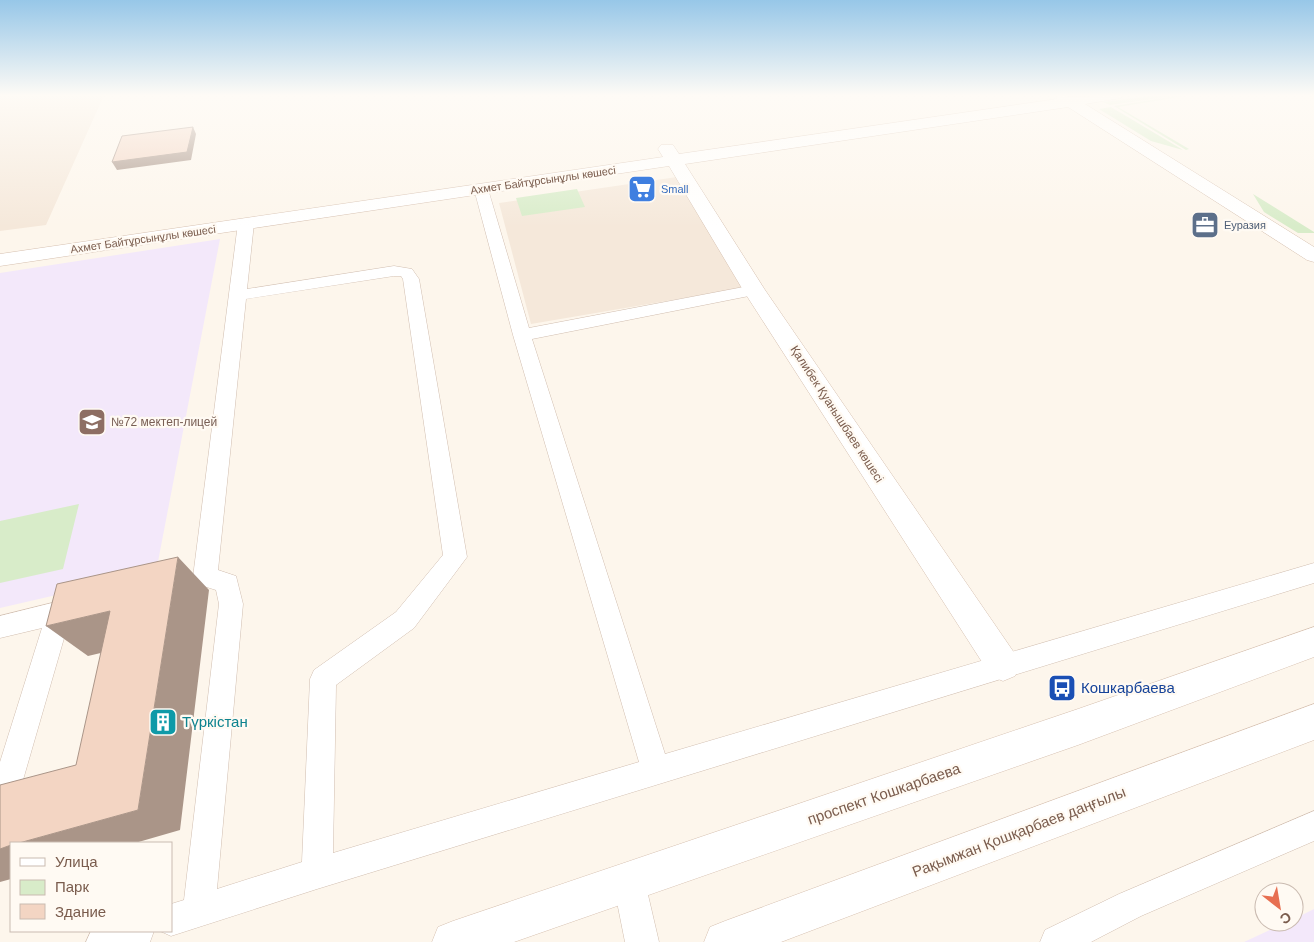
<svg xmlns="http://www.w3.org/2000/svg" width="1314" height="942" font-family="Arial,sans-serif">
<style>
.residential{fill:#f5e8da}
.education{fill:#f3e8fa}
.green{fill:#d8ecc9}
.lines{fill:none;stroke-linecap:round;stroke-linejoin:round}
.street-casing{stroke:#d1beb0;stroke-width:1}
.secondary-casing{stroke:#d6c0b0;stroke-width:1}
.street{fill:#fff;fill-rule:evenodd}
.secondary{fill:#fff;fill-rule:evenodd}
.shaded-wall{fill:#aa9588}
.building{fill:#f3d5c3;stroke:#aa9588}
.labels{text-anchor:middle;stroke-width:4.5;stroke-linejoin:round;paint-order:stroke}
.far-street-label{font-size:11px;fill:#7a5c4d;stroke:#fffaf3}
.far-shop-label{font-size:11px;fill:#366cbe;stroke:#fffaf3;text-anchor:start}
.far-service-label{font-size:11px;fill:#4e5e75;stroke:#fffaf3;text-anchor:start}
.street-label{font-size:12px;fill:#7a5c4d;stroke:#fffaf3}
.education-label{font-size:12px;fill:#785e54;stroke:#fffaf3;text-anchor:start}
.near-transit-label{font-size:15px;fill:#164399;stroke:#fffaf3;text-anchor:start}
.near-culture-label{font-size:15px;fill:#0d838f;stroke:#fffaf3;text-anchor:start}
.near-street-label{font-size:15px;fill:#7a5c4d;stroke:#fffaf3}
</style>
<rect width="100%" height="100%" fill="#fdf6ec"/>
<path class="residential" d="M0 95H104L46 225 0 231Z
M677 177 743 288 531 324 499 203Z"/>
<path class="education" d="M220 239 156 572 0 608V273Z
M1314 909V942H1244L1287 922H1294V919Z"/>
<path class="green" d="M1159 95 1172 96 1110 105 1103 102Z
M1182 95H1191L1118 107 1189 149 1186 150 1114 106Z
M1111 107 1183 150 1151 141 1099 109Z
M577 189 585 207 522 216 516 198Z
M1253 194 1314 232V233H1298L1264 212Z
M79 504 63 569 0 583V521Z"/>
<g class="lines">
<defs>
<path id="street" d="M481 185 486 186 488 189 529 328 754 285 760 286 762 290 760 294 754 295 532 339 665 754 1314 563V583L317 889 171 936 160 931H171V904L184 900 219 604 216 590 197 584 193 577 238 223 241 220H251L254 223 247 289 394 266 412 269 419 279 467 557 414 628 336 685 333 853 639 762 513 335 474 189 476 186ZM394 276H401L403 279 443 555 396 612 314 670 310 679 302 862 217 889 243 604 236 576 218 570 246 299Z
M76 597 85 600 88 608 85 616 69 621 23 780 19 790 0 798V762L42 628 0 638V616Z
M1314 811V841L1141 916 1091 942H1040L1045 930 1119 894Z
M629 866 640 871 645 882 659 942H625L613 882 618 871Z
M91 931H154L150 942H86Z"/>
<path id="secondary" d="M1057 95 1073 97 1124 95 1121 98 1085 104 1314 247V262L1307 260 1068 107 685 164 765 290 1015 654 1020 665 1015 676 1003 681 991 676 743 290 669 166 0 266V254L663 157 658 149 661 145H673L679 154 1057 99Z
M1314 627V657L1078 745 514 942H432L438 927 453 921 1078 709Z
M1314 704V740L781 942H704L710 927 725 921Z"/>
</defs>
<use href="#street" class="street-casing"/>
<use href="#secondary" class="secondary-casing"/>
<use href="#street" class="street"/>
<use href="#secondary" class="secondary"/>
</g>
<path class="shaded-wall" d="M193 127 196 134 191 160 117 170 112 162Z
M178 557 209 590 180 830 135 843H19L138 810Z
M110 611 147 642 88 656 46 626Z
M11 845V879L0 882V849Z"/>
<path class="building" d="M193 127 187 152 112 162 122 136Z
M178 557 138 810 19 843H11V845L0 849V785L76 765 110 611 46 626 57 584Z"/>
<linearGradient id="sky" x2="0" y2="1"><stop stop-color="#97c7e8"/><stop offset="0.42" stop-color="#fefbf6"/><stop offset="1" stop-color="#fefbf6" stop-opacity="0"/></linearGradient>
<rect width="1314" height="227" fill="url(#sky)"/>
<defs>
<symbol id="supermarket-square" viewBox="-11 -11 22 22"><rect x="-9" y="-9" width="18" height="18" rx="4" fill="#3f7fe0" stroke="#fffaf3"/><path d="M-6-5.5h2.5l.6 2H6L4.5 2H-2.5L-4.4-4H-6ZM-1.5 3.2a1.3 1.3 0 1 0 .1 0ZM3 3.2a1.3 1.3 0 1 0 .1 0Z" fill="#fff"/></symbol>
<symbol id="office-square" viewBox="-11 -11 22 22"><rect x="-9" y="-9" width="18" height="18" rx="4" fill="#5c6f8a" stroke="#fffaf3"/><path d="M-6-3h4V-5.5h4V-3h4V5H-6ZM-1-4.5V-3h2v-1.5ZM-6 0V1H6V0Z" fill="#fff"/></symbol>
<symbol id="school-square" viewBox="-11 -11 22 22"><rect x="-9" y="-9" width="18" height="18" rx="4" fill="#8d6e63" stroke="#fffaf3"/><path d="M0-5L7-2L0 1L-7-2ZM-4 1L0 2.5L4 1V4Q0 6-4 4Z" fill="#fff"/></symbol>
<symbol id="bus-square" viewBox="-11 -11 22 22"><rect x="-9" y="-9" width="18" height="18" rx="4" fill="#1a4fb4" stroke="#fffaf3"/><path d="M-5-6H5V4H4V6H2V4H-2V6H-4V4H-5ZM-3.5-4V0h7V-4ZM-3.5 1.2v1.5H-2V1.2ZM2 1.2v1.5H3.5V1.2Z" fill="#fff"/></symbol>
<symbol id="building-square" viewBox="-11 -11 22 22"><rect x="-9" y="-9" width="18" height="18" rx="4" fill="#0f9aa8" stroke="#fffaf3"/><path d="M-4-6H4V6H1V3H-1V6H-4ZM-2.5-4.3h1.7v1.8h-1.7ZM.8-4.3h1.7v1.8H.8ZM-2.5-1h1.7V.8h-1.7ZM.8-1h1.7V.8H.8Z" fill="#fff"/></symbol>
</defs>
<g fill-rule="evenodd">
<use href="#supermarket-square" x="626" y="173" width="32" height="32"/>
<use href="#office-square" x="1189" y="209" width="32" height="32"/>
<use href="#school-square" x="76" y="406" width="32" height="32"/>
<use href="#bus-square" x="1046" y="672" width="32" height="32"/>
<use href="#building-square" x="147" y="706" width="32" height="32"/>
</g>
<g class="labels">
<g class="far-street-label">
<text transform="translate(543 180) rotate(-8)" y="4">Ахмет Байтұрсынұлы көшесі</text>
<text transform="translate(143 239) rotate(-8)" y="4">Ахмет Байтұрсынұлы көшесі</text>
</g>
<g class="far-shop-label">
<text x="661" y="193">Small</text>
</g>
<g class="far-service-label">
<text x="1224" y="229">Еуразия</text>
</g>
<g class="street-label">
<text transform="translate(837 414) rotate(57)" y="4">Қалибек Қуанышбаев көшесі</text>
</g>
<g class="education-label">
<text x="111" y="426">№72 мектеп-лицей</text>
</g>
<g class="near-transit-label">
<text x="1081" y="693">Кошкарбаева</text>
</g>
<g class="near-culture-label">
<text x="182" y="727">Түркістан</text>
</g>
<g class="near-street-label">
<text transform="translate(884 794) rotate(-19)" y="5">проспект Кошкарбаева</text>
<text transform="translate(1019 832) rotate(-21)" y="5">Рақымжан Қошқарбаев даңғылы</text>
</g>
</g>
<rect x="10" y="842" width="162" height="90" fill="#fffaf3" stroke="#cabbb1"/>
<rect x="20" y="858" width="25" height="8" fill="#ffffff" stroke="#cabbb1"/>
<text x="55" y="867" font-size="15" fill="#7a5c4d">Улица</text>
<rect x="20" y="880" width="25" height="15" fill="#d8ecc9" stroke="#cabbb1"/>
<text x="55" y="892" font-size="15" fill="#7a5c4d">Парк</text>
<rect x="20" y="904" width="25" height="15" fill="#f3d5c3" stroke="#cabbb1"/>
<text x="55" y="917" font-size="15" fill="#7a5c4d">Здание</text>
<g transform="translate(1279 907) rotate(149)"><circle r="24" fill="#fffaf3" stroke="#cabbb1"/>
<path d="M0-4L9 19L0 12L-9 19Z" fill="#e76f51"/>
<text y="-8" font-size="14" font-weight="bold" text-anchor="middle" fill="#7a5c4d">С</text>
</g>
</svg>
